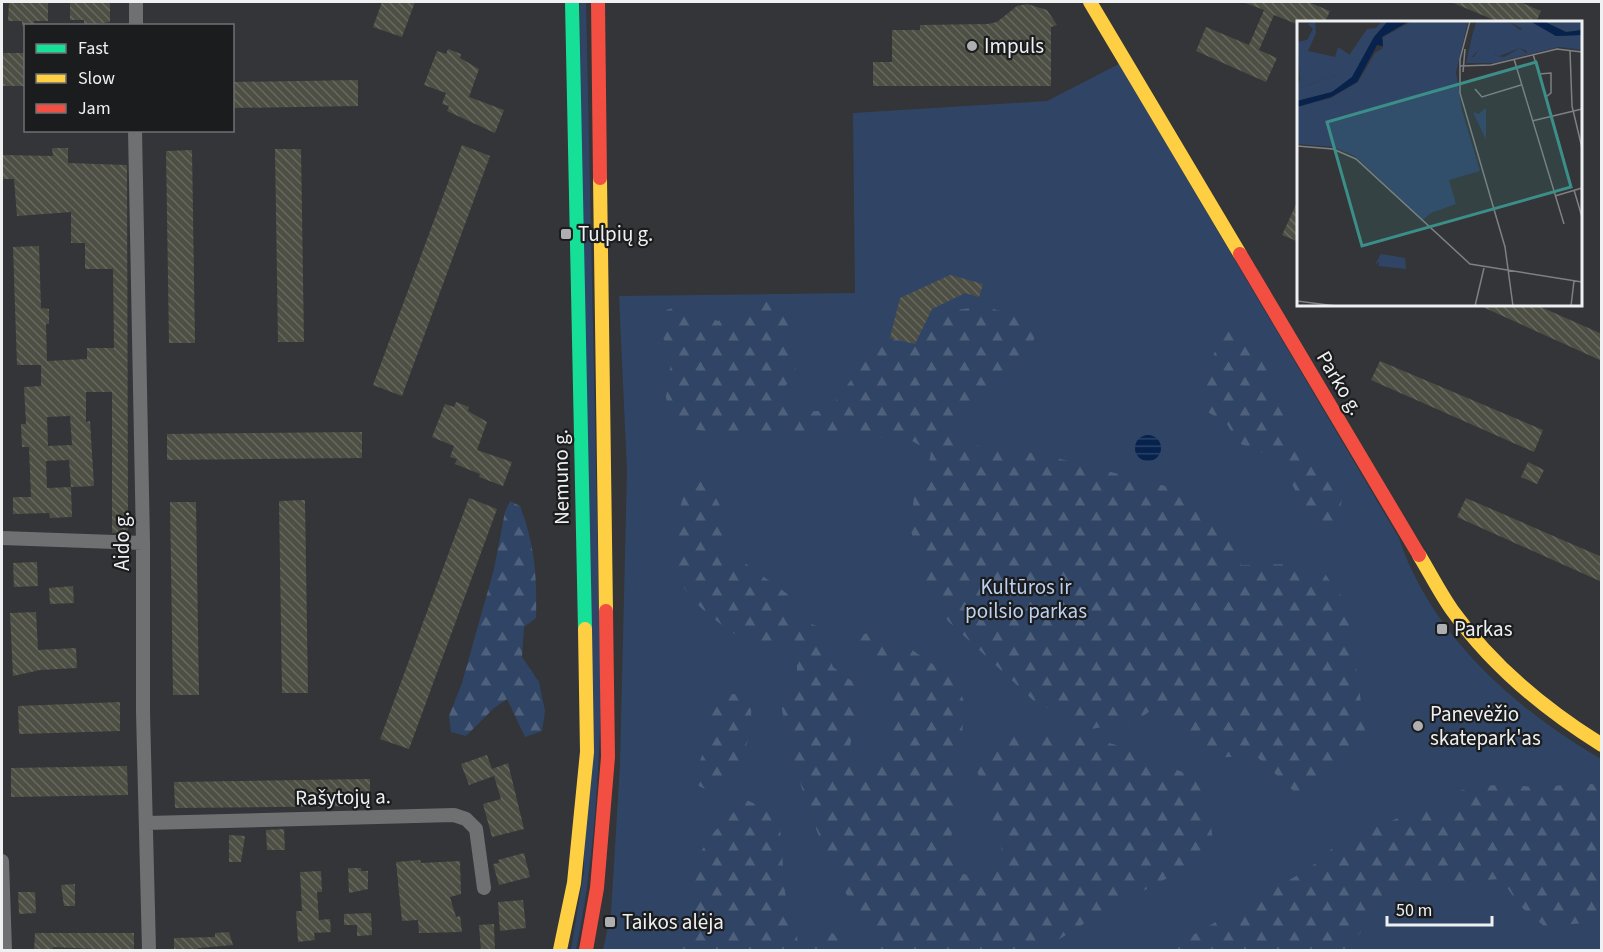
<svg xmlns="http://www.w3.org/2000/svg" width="1603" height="952" font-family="'Source Sans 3',sans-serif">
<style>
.green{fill:#304565}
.forest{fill:url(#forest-firs)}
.water{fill:url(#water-rules)}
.building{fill:url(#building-back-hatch);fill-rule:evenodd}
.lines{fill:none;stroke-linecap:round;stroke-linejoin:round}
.street{stroke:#6e7071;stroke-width:14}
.fast{stroke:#16e098;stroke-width:14}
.slow{stroke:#ffcf43;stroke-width:14}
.jam{stroke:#f24e42;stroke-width:14}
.poi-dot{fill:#adafb1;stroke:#1b1c1e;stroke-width:2}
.labels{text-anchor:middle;stroke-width:4.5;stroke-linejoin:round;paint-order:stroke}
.poi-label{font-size:21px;fill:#eef0f2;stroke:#1b1c1e;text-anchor:start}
.street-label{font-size:21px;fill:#eef0f2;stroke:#1b1c1e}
.park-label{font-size:21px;fill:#bcd0f0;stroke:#1b1c1e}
.inset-road{fill:none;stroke:#7e8082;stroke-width:1.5}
.view{fill:#3c8e88;fill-opacity:0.15;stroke:#3c8e88;stroke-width:3}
.inset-edge{fill:none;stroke:#eef0f2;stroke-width:3}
</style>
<defs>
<pattern id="forest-firs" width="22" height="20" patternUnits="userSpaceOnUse" patternTransform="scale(1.5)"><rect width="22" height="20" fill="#304565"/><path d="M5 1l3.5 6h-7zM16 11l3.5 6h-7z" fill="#4e607c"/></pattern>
<pattern id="water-rules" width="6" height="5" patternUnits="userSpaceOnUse" patternTransform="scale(1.5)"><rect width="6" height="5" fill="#06224d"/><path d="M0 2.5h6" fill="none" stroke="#2b4267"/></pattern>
<pattern id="building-back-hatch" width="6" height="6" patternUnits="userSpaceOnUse" patternTransform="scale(1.5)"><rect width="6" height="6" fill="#4d4f44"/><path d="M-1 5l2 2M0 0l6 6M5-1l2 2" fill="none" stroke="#67695f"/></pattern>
</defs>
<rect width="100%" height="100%" fill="#333538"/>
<path class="green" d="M580 2H586L601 703C598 787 593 869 576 950H571L584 871Z
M1119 64 1399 538C1431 635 1515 709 1601 759V950H603L611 913 620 765 627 471 619 296 855 293 853 113 1047 101Z"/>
<path class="forest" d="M785 300 796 368 783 391 795 413 829 410 896 319 984 306 1035 322 1039 331 1009 380 946 429 959 443 1041 454 1177 489 1228 528 1241 565 1291 564 1325 574 1348 606 1365 732 1331 777 1301 798 1255 755 1203 759 1168 713 1153 709 1136 721 1091 729 1034 701 948 621 923 575 911 531 914 495 928 468 931 452 907 438 726 435 697 430 668 412 666 397 672 355 662 336 666 310 677 307 718 321 762 301Z
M1233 325 1243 329 1260 351 1288 429 1303 455 1335 476 1343 494 1338 519 1325 529 1311 526 1301 515 1299 498 1280 460 1238 443 1227 424 1200 407 1220 332Z
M692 472C707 475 727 515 728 530 729 536 727 543 726 549L790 596 796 620 818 626 833 667 853 682 858 698 848 759 852 771 861 774 873 758 894 748 890 677 881 662 843 639 873 632 912 650 953 678 965 703 951 841 958 873 975 876 997 869 1002 851 977 771 983 752 995 737C1059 726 1106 737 1165 765 1173 769 1188 773 1194 779 1209 797 1210 819 1213 841L1196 863 1101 913 1042 950H881C828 874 799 796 781 705 796 677 807 669 783 642L755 647C670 594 656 568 692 472Z
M510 501 520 506C535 546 537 575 536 618L524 627 522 657 539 682 545 711 542 731 525 737 507 699 494 708 466 736 451 732 449 716 462 683 494 569 505 512Z
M715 694H735L751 709C753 744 739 761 721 790L709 791 699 786C693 766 704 756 709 738 703 720 701 708 715 694Z
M1581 782 1601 786V922L1544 926 1520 906 1501 879 1413 884 1364 928 1347 950H1167L1310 868 1336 845 1372 822 1391 821 1427 806 1437 817 1458 812 1457 800 1459 791C1486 782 1511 786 1539 787 1552 787 1567 784 1581 782Z
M746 800 779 814 785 893 799 945 813 947 819 929 841 936 844 950H683L685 920 694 878 693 863 715 831Z"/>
<path class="water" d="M1135 448a13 13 0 1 1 26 0a13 13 0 1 1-26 0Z"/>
<path class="building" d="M9 2H48V21H34V26H22V21H8Z
M70 2H110V22L84 26V20H70Z
M382 2H415L402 37 373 27Z
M1243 2H1308L1330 11 1325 22H1299V25L1274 15 1259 50 1277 58 1266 82 1196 51 1206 27 1249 45 1264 10Z
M1451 2H1520L1541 11 1536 22H1499Z
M1027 4 1047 10 1057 25 1051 27V86H873V62H892V30H920V25L988 24 997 22 1017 6Z
M448 49 461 54 460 58 479 69 469 97 504 110 495 133 447 111 449 106 442 104 446 93 424 85 437 51 446 54Z
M2 53H26V86H2Z
M358 80V106L232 108V82Z
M462 145 490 156 402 396 373 385Z
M52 148H68V163L127 165 128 532 112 533V392H86V422L90 421 94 486 71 487 72 517 50 518 49 513 13 514V497H31L29 447H22L21 424H26L24 387 41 386V365H17L13 247 39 246 41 308 49 309V324H46L47 361 87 359V348H114L113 269H85V243H71V212L17 216 14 179H2L3 155 53 156ZM70 416 72 445 48 446 47 417ZM69 460 71 487 47 488 46 461Z
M275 149H301L304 342H278Z
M192 150 195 343H169L166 151Z
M1299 198V242L1282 235Z
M950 275 983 284 979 297 965 293 932 309 915 344 890 338 900 298Z
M1476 304H1534L1602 334V361Z
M1380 361 1543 430 1534 452 1371 380Z
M456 402 469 407 468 411 487 422 477 450 512 462 503 486 479 477 480 474 455 464 457 459 450 457 454 446 432 437 445 404 454 407Z
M362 432V458L167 460V434Z
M1528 462 1544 470 1537 484 1521 477Z
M469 498 497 509 409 749 380 739Z
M1466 498 1602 557V582L1457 517Z
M305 500 308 693H282L279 501Z
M170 502H196L199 695H173Z
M37 562 38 586 14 587 13 563Z
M73 586 74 603 50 604 49 588Z
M36 612 38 650 76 648 77 668 40 670 13 676 10 613Z
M120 702V731L19 734 18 706Z
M487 755 492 769 508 763 524 829 492 837 483 804 501 799 494 776 469 785 461 764Z
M127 766 128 795 11 797V768Z
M370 779V806L175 808 174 782Z
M284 829 285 850H267L266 830Z
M229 835 245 836 241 862H229Z
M524 853 530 877 499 885 493 864 499 863 498 860Z
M420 860 421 863 460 861 461 894 450 897 456 917 460 916 462 932 419 933 418 920 402 921 396 862Z
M348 868H361V871H368V889L349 893Z
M321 871 322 892H317L319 920 330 919 331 932 314 933 315 940 298 942 296 911H302L300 872Z
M75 884V906H64L61 885Z
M18 892H35L36 913 19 914Z
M523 900 526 928 500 931 498 902Z
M371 913 372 935 357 936V925H344V914Z
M494 924 495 951H481L479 925Z
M229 932 233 945 198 948 199 951H174V938L215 937V933Z
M35 933H134V951L53 947 52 951H34Z"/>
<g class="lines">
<path class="street" d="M136 26V2
M135 130 143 543V712L149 950
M2 538 143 543
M147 823 454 815 466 819 476 829 484 888
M2 861 5 950"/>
<path class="fast" d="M572 2 585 629"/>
<path class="slow" d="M1090 2 1240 254
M600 178 606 611
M1419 555C1430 573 1440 593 1452 610 1492 666 1544 709 1602 745
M560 950 574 883 587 752 585 629"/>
<path class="jam" d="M598 2 600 178
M1240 254 1419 555
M586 950 597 888 608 757 606 611"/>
</g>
<g class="poi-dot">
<circle cx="972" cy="46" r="6"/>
<rect x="560" y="228" width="12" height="12" rx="3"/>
<rect x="1436" y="623" width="12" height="12" rx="3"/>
<circle cx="1418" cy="726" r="6"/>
<rect x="604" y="916" width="12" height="12" rx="3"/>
</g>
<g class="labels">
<g class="poi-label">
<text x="984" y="53">Impuls</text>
<text x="578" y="241">Tulpių g.</text>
<text x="1454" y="636">Parkas</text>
<text x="1430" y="721">Panevėžio<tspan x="1430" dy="24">skatepark'as</tspan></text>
<text x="622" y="929">Taikos alėja</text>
</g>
<g class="street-label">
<text transform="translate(1340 383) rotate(59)" y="7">Parko g.</text>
<text transform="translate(561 477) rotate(-91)" y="7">Nemuno g.</text>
<text transform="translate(122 541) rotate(-90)" y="7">Aido g.</text>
<text transform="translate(343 797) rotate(-1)" y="7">Rašytojų a.</text>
</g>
<g class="park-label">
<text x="1026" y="594">Kultūros ir<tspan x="1026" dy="24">poilsio parkas</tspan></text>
</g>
</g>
<g transform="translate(1297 21)">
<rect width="285" height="285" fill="#333538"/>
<path d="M85 0H91L77 16 55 56 35 71 0 80V68L38 55 70 8 79 7ZM115 0H171L159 51 165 89 183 150 152 159 159 183 134 192 126 199 58 135 36 126 0 123V86L34 77 61 61 78 32 86 27V16ZM211 0H233L259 15 285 14V29L262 26 197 42H169L177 7 185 25 175 36 183 37V32L195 37 198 29 199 35 207 36 223 27 230 33 226 8ZM246 0H285V9L269 11ZM84 233 108 237 109 248 82 245V241L78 244Z" fill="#304565"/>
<path d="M18 0 19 12 11 30 38 36 41 26 53 34 38 55 0 68 3 58 0 21 10 19 16 8 11 3ZM116 0H135L117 14 111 34 94 32 93 15ZM139 0H158L161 17 155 32 134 45 122 44 117 51 107 56 94 50 92 47 98 43 109 46 119 33 123 15ZM179 0H211L223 9 226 7 234 32 223 27 200 36 198 30 196 37 187 38 184 32 182 40 175 39 184 25 177 10ZM141 46 152 79 147 89 142 88 135 72 130 75 123 61ZM80 49 106 63 65 110 39 123 0 121V96L4 107 57 103 61 88 23 103 16 99V86L35 88 41 85 42 75 57 78 69 71 72 82 84 83 85 77 75 72 76 60 85 56 77 54ZM107 68 128 78 143 97 146 110 164 115 166 130 138 109 134 97 130 101 133 110 141 114 125 113 117 88 112 92 117 107 90 109 86 98 106 77ZM188 87 189 89V119L176 91 182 93ZM75 110 96 116 105 111 113 113 133 125 136 141 167 135 172 137 176 150 161 156 155 142 146 157 127 162 133 144 103 146 91 138 76 137 69 121ZM84 146 103 157 102 169 81 151Z" fill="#304565"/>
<path d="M91 0H112L85 16 86 25 80 24 60 61 34 76 0 86V80L35 71 55 56 77 16ZM233 0H246L269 11 285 9V14L259 15Z" fill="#06224d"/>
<path class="inset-road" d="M173 0 163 38V72L208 226 216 285M273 30 275 85 285 127M236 33 242 53 254 52V72L249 76 267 140M217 38 267 203M163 45 194 44 260 28 285 31M166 51 168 28M178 68 185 76 224 64M235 100 285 88M0 125 36 128 59 138 173 243 285 261M277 169 285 196M258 175 285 167M0 280 39 285M178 285 187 247M274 285 277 260"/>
<path class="view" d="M239 41 274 166 65 225 30 101Z"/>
<rect width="285" height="285" class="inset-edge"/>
</g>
<rect width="1603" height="952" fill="none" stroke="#eef0f2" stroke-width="6"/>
<rect x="24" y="24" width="210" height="108" fill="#1b1c1e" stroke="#6f7173" stroke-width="1.5"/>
<rect x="36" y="44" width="30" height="9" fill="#16e098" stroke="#6f7173" stroke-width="1.5"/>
<text x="78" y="54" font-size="18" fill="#eef0f2">Fast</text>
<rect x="36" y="74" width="30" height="9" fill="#ffcf43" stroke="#6f7173" stroke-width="1.5"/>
<text x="78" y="84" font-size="18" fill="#eef0f2">Slow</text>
<rect x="36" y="104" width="30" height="9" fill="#f24e42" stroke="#6f7173" stroke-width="1.5"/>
<text x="78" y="114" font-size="18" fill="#eef0f2">Jam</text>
<path d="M1387 916v9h105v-9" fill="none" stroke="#eef0f2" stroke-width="3"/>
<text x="1396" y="916" font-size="18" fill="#eef0f2" stroke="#1b1c1e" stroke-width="4.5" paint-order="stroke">50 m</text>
</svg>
